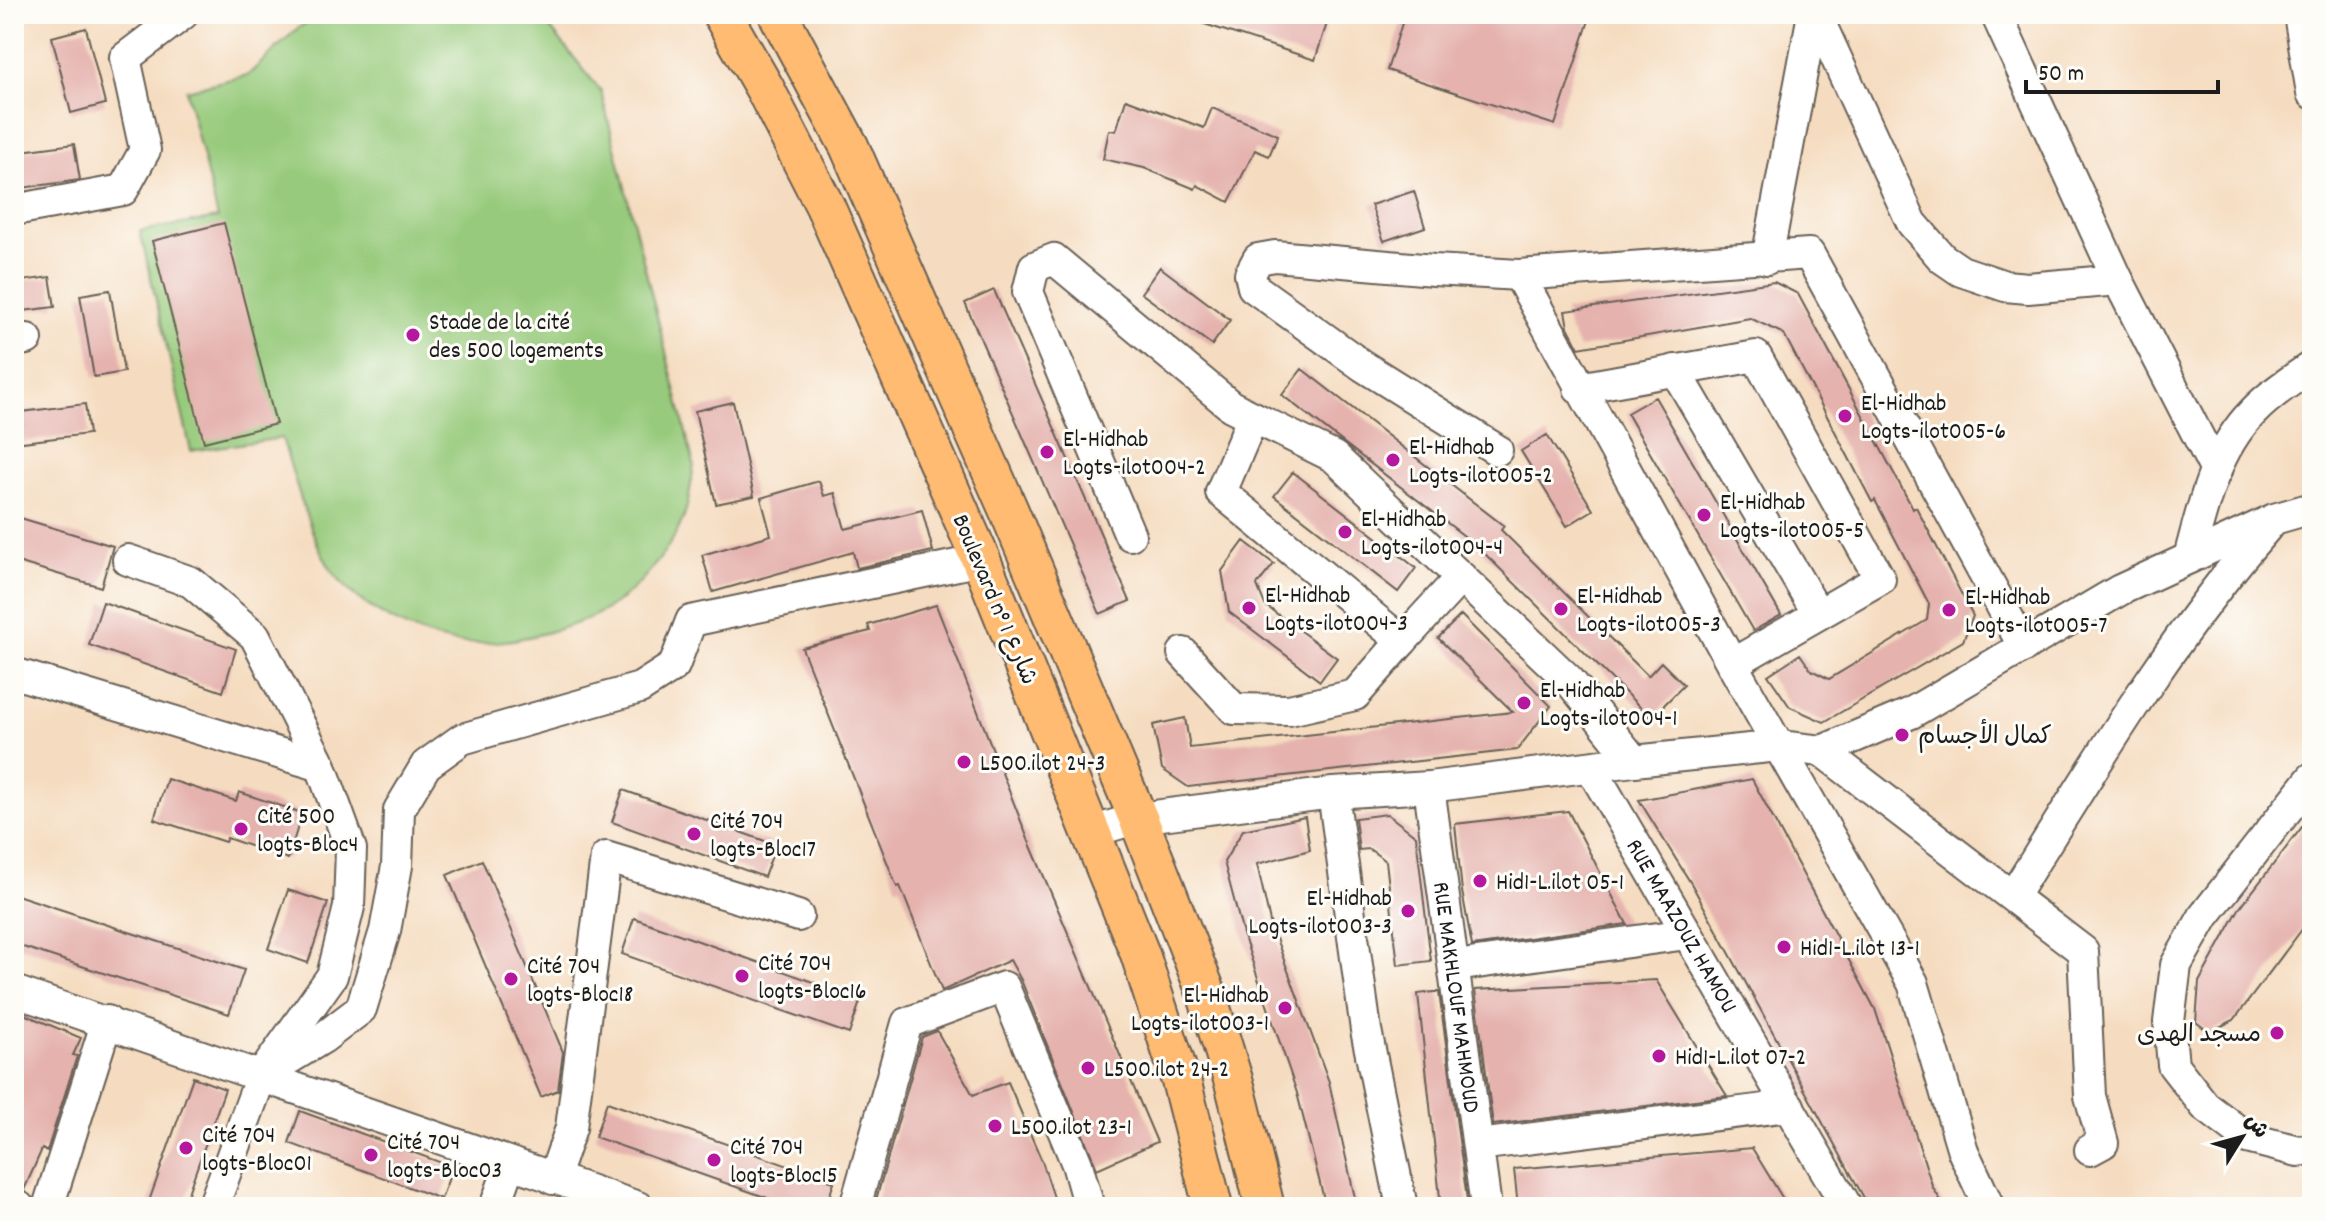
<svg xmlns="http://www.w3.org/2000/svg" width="2326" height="1221" font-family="Dekko,'Playpen Sans Arabic',sans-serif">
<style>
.green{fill:#97ca7b;stroke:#5a734c;stroke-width:2}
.building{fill:#e5b2ae}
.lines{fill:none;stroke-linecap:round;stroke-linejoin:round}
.minor-casing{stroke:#685f55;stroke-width:34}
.major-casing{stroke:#685f55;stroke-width:42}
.minor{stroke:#fff;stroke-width:30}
.major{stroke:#febb71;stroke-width:38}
.poi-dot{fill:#b5179e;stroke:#fdfcf7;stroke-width:3}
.labels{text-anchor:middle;stroke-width:6;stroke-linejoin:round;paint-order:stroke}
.poi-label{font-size:24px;fill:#1c1c1c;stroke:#fdfcf7;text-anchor:start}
.street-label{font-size:24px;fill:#1c1c1c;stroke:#fdfcf7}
</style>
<rect width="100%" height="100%" fill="#fdfcf7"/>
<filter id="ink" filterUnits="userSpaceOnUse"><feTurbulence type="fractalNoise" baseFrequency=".0125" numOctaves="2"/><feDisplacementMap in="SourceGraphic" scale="16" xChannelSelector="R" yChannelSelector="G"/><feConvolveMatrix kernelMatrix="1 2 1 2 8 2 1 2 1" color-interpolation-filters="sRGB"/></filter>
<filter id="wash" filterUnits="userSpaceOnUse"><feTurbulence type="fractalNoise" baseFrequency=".006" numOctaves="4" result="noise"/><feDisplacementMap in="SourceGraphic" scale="32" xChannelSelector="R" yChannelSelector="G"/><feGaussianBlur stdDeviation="1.8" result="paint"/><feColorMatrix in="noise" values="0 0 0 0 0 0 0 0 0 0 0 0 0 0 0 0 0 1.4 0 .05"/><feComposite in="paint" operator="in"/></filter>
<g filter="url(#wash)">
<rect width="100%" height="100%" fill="#f5dcc0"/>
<path class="green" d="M326 14H533L543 19 601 91 694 465C691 481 690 498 685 513 676 542 645 581 620 600 584 628 511 645 465 643 424 641 364 610 338 579 312 548 295 478 282 438L191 451 140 231 218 218 186 90 248 75 299 27Z"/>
<g id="blocks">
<path class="building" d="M1187 14H1330L1315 60 1186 18Z
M1405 14H1591L1555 125 1387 70Z
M86 28 105 104 71 113 52 37Z
M1126 99 1204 128 1212 108 1278 135 1269 156 1255 150 1229 202 1197 185 1195 189 1144 168 1103 159 1109 130 1116 131Z
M74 144 80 180 14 189V152Z
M1414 191 1425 227 1384 241 1371 205Z
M224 223 276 424 204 442 152 241Z
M1160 267 1230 320 1212 345 1141 293Z
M50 277 55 307 14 312V282Z
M1774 282 1798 294 1913 509 1916 507 1973 616 1963 641 1824 722 1790 707 1768 675 1800 654 1811 670 1829 679 1927 620 1929 604 1875 500 1872 502 1784 334 1750 318 1579 348 1568 327 1565 311Z
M110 290 124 372 94 377 80 295Z
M994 290 1130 601 1100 614 965 303Z
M1302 369 1504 526 1501 530 1648 676 1661 662 1684 685 1651 718 1477 546 1282 395Z
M1655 397 1781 615 1753 631 1627 413Z
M733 402 754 496 716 504 695 411Z
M85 404 89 434 14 443V413Z
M1547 435 1593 510 1567 526 1521 451Z
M1293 472 1416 568 1398 592 1274 496Z
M819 481 824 496 835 493 845 529 922 510 933 551 857 568 853 552 713 592 702 555 771 535 761 498Z
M14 516 113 546 101 587 14 561Z
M1244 541 1274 564 1257 585 1265 605 1337 658 1320 681 1229 612 1222 571Z
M103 602 236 649 223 692 89 645Z
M936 605 1028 839 1157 1142 1097 1169 1021 980 1010 960 942 991 900 886 897 887 802 648 870 631 868 625Z
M1461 615 1551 706 1517 750 1188 787 1162 769 1153 725 1185 718 1190 748 1513 712 1438 638Z
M167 779 236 801 239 792 302 813 288 859 227 838 225 842 154 819Z
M1752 779 1875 1009 1933 1188 1945 1207H1869L1692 885 1639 800Z
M623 790 776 845 764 877 612 822Z
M1568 811 1627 924 1472 946 1462 891 1455 824Z
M1387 814 1416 836 1431 961 1398 965 1386 861 1369 849 1359 850 1355 818Z
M2312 814V916L2234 1020 2209 1032 2196 1022 2199 982 2239 909Z
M1305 817 1310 850 1257 864 1270 922 1329 1082 1357 1207H1326L1297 1093 1243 934 1224 862 1243 830Z
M482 860 563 1052 558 1090 541 1097 447 875Z
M288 890 328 903 308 963 268 949Z
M14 894 244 970 229 1014 14 944Z
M634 918 861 999 849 1034 622 954Z
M1656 980 1727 1096 1493 1125 1475 990Z
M1434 992H1439L1468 1207H1441L1418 994Z
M14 1010 81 1038 73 1055 77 1056 47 1151 42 1149 24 1190 14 1187Z
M937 1031 973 1095 1008 1082 1042 1161 1057 1207H874L922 1037Z
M193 1077 225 1089 183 1207H147Z
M607 1102 834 1182 826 1207H793L595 1137Z
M300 1111 453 1167 441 1199 289 1143Z
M1752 1148 1788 1207H1518L1514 1169Z"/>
</g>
</g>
<g filter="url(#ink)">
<use href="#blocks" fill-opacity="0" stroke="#685f55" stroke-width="2"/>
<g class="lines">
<defs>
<g id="minor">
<path d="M1816 14 1912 223 1942 258 1961 271 2005 286 2028 288 2118 280"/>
<path d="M1996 14 2118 280 2216 471"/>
<path d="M2299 14 2312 93"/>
<path d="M14 210 123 190 145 150 125 58 183 14"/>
<path d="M1767 259 1813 14"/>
<path d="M14 341 27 339"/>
<path d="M1675 370 1818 614"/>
<path d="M1579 388 1756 356 1880 579 1732 664"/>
<path d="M1253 417 1221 492 1402 641 1461 577"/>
<path d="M1497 450 1363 366 1253 287 1250 274 1258 259 1275 256 1434 270 1519 275"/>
<path d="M1130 535 1028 292 1034 267 1054 259 1231 406 1334 457 1569 680 1634 761"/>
<path d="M2189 558C2202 508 2215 450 2253 412 2270 394 2292 380 2312 366"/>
<path d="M128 560 191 582 255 636 321 766 351 849 349 907 332 976 261 1076 213 1207"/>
<path d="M1183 653 1234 709 1289 710 1355 695 1402 641"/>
<path d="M14 673 321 766"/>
<path d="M1822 751 2083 951 2090 1096 2103 1143 2090 1150"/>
<path id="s1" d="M1591 768 1847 1207"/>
<path d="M2312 778 2204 916 2176 965 2169 1022 2173 1065 2205 1106 2247 1138 2298 1151 2312 1149"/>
<path id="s2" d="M1429 787 1486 1207"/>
<path d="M1333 793 1366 1030 1402 1207"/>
<path d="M1091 832 1138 818 1333 793 1429 787 1634 761 1779 746 1822 751 1911 713 2120 590 2274 519 2312 508"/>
<path d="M2013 896C2094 767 2168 641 2268 526"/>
<path d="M1455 966 1687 934"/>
<path d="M14 991 638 1207"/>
<path d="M261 1076 323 1038 361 1009 385 931 397 866 399 810 426 765 462 739 640 688 674 666 691 621 981 560"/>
<path d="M1478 1145 1789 1106"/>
<path d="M553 1179 571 1128 606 857 798 916"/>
<path d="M14 1205 19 1207"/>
<path d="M48 1207 107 1021"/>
<path d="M495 1207 510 1165"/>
<path d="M855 1207 907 1023 1004 987 1077 1164 1089 1207"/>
<path d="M1989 1207 1963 1151 1913 983 1732 664 1519 275 1809 254 2024 647"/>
</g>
<path id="major" d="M722 14 765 89 825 206 981 560 1140 954 1182 1084 1213 1207
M778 14 849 146 1009 511 1138 818 1206 992 1235 1086 1265 1207"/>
</defs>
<use href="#minor" class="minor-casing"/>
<use href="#major" class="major-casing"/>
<use href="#minor" class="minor"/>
<use href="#major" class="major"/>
</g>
</g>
<g class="poi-dot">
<circle cx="413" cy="335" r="8"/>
<circle cx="1845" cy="416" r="8"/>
<circle cx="1047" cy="452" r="8"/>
<circle cx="1393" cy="460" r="8"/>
<circle cx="1704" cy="515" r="8"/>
<circle cx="1345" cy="532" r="8"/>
<circle cx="1249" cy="608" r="8"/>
<circle cx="1561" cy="609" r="8"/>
<circle cx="1949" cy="610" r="8"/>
<circle cx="1524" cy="703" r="8"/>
<circle cx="1902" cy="735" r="8"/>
<circle cx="964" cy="762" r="8"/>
<circle cx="241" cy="829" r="8"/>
<circle cx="694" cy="834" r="8"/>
<circle cx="1480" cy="881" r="8"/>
<circle cx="1408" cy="911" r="8"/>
<circle cx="1784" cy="947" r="8"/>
<circle cx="742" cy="976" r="8"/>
<circle cx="511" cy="979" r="8"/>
<circle cx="1285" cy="1008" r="8"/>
<circle cx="2277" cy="1033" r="8"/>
<circle cx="1659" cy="1056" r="8"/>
<circle cx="1088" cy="1068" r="8"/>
<circle cx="995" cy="1126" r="8"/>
<circle cx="186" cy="1148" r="8"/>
<circle cx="371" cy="1155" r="8"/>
<circle cx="714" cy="1160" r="8"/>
</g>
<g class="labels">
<g class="poi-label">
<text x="429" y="329">Stade de la cité<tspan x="429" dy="28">des 500 logements</tspan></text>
<text x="1861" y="410">El-Hidhab<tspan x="1861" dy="28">Logts-ilot005-6</tspan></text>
<text x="1063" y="446">El-Hidhab<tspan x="1063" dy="28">Logts-ilot004-2</tspan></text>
<text x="1409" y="454">El-Hidhab<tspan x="1409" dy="28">Logts-ilot005-2</tspan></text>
<text x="1720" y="509">El-Hidhab<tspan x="1720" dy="28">Logts-ilot005-5</tspan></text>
<text x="1361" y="526">El-Hidhab<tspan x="1361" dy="28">Logts-ilot004-4</tspan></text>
<text x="1265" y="602">El-Hidhab<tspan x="1265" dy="28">Logts-ilot004-3</tspan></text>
<text x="1577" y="603">El-Hidhab<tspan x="1577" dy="28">Logts-ilot005-3</tspan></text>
<text x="1965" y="604">El-Hidhab<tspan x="1965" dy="28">Logts-ilot005-7</tspan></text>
<text x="1540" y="697">El-Hidhab<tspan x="1540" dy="28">Logts-ilot004-1</tspan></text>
<text x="1918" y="743">كمال الأجسام</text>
<text x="980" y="770">L500.ilot 24-3</text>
<text x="257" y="823">Cité 500<tspan x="257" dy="28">logts-Bloc4</tspan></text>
<text x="710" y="828">Cité 704<tspan x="710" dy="28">logts-Bloc17</tspan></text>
<text x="1496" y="889">Hid1-L.ilot 05-1</text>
<text x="1392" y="905" text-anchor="end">El-Hidhab<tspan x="1392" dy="28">Logts-ilot003-3</tspan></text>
<text x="1800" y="955">Hid1-L.ilot 13-1</text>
<text x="758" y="970">Cité 704<tspan x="758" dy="28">logts-Bloc16</tspan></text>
<text x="527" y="973">Cité 704<tspan x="527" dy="28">logts-Bloc18</tspan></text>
<text x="1269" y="1002" text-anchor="end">El-Hidhab<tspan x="1269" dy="28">Logts-ilot003-1</tspan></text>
<text x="2261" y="1041" text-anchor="end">مسجد الهدى</text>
<text x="1675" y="1064">Hid1-L.ilot 07-2</text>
<text x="1104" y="1076">L500.ilot 24-2</text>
<text x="1011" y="1134">L500.ilot 23-1</text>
<text x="202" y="1142">Cité 704<tspan x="202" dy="28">logts-Bloc01</tspan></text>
<text x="387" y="1149">Cité 704<tspan x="387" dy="28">logts-Bloc03</tspan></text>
<text x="730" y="1154">Cité 704<tspan x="730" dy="28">logts-Bloc15</tspan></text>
</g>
<g class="street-label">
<text transform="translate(996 599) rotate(67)" y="8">Boulevard n° شارع 1</text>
<text dy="8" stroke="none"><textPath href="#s1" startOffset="182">RUE MAAZOUZ HAMOU</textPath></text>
<text dy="8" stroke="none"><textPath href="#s2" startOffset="212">RUE MAKHLOUF MAHMOUD</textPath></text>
</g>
</g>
<rect width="2326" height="1221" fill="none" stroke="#fdfcf7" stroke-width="48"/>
<g transform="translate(2242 1137) rotate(53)" stroke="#fdfcf7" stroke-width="6" paint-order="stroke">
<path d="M0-6L14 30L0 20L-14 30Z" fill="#1c1c1c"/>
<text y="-12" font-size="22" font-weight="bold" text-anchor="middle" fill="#1c1c1c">ش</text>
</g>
<path d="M2026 80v12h192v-12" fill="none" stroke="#1c1c1c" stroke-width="4"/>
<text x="2038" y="80" font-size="24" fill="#1c1c1c" stroke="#fdfcf7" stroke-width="6" paint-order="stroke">50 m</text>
</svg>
